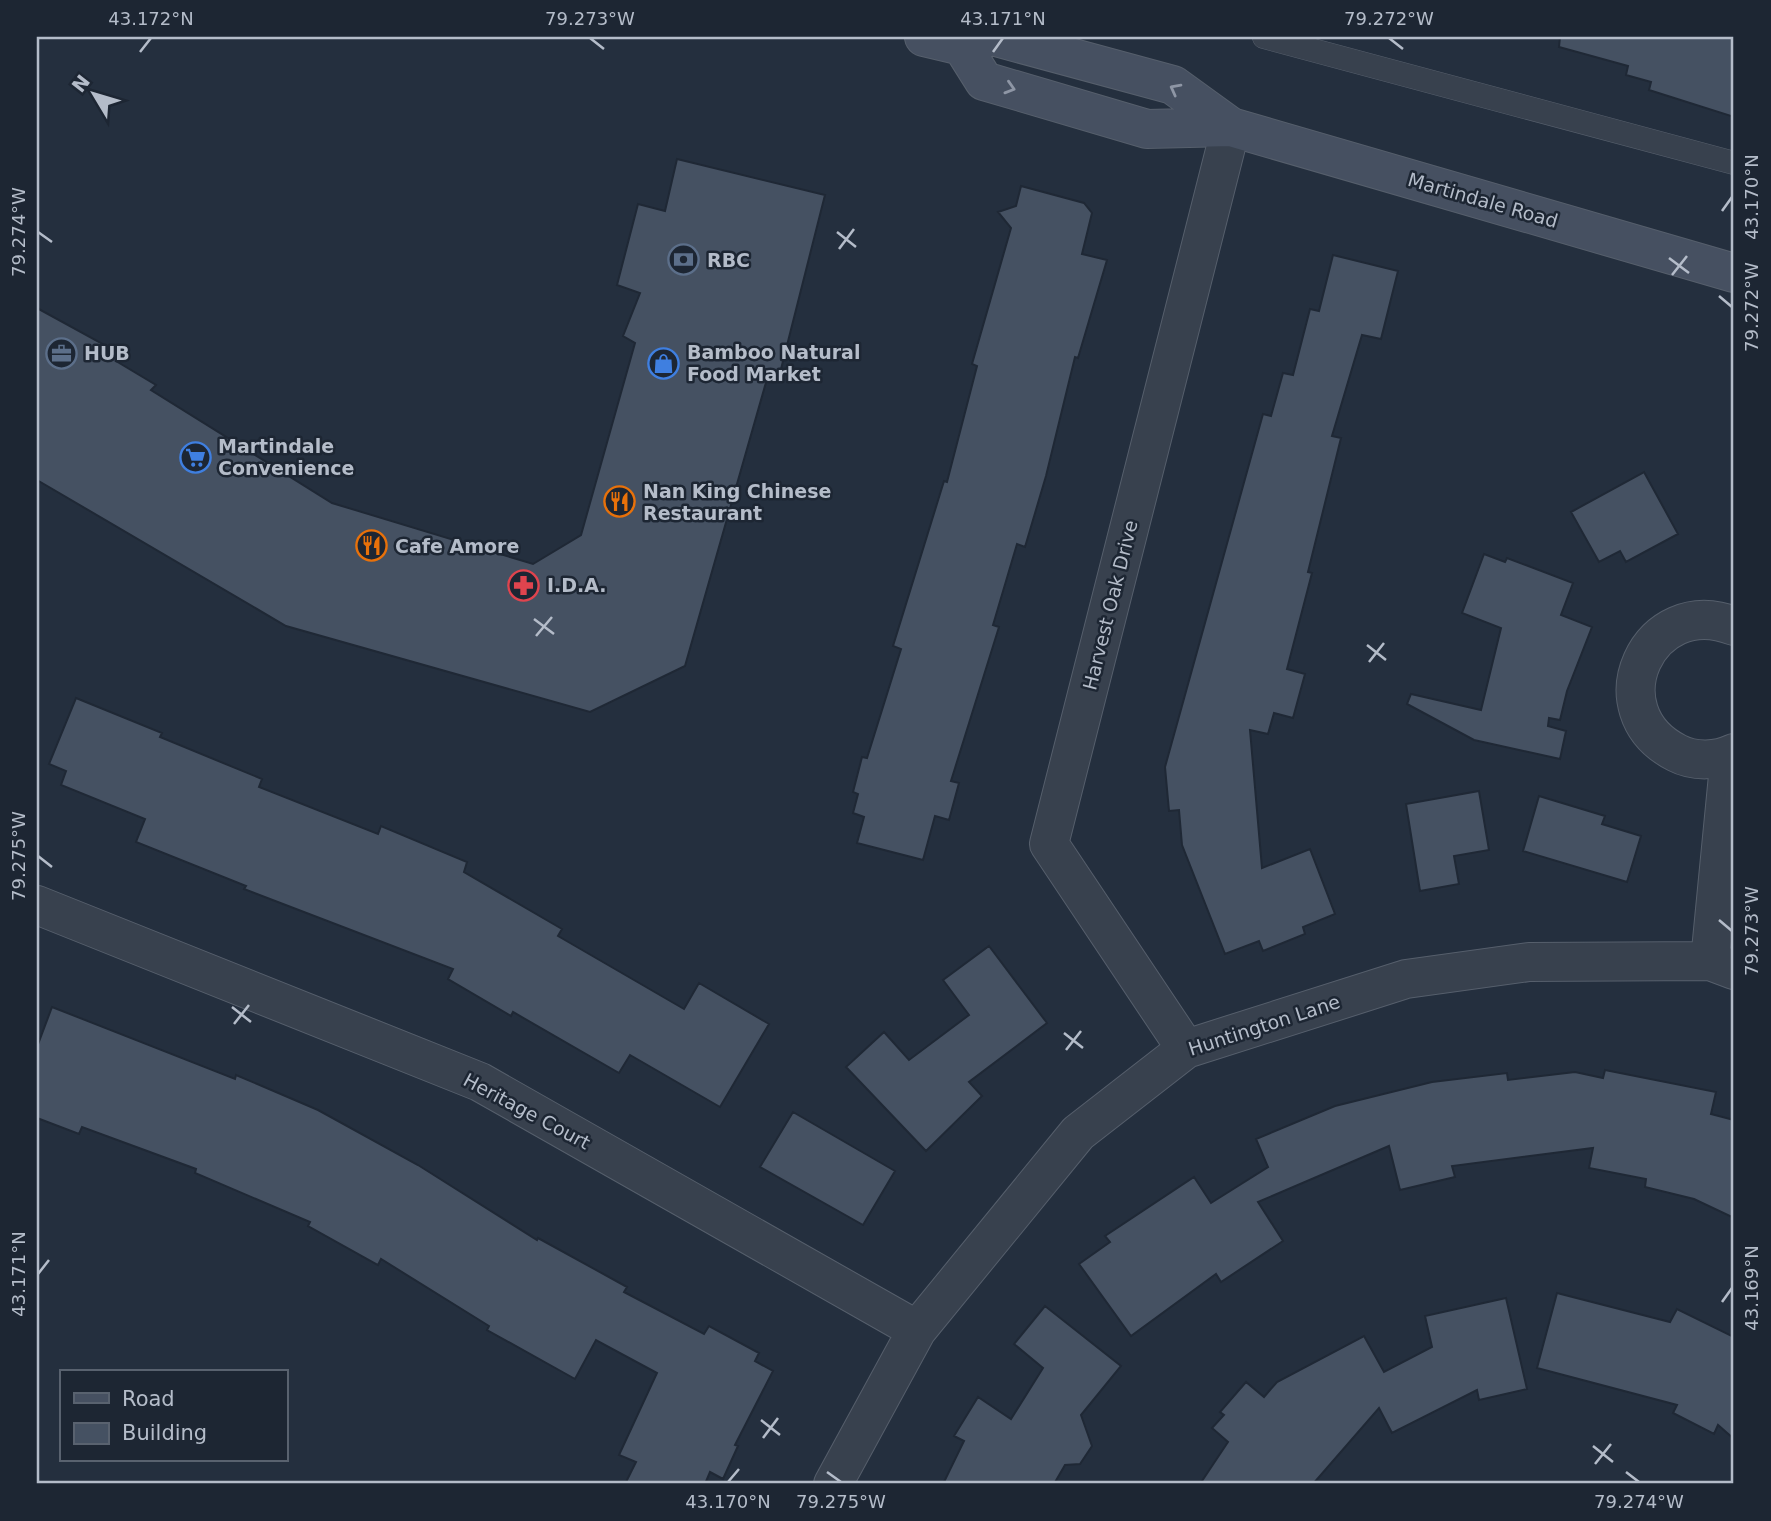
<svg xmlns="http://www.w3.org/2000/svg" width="1771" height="1521" font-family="'DejaVu Sans',sans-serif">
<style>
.building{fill:#455162;stroke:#1f2835;stroke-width:2}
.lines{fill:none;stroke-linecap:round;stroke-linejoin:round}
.service-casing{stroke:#565f6c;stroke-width:24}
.minor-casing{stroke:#565f6c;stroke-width:40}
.secondary-casing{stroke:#565f6c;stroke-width:40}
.service{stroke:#38414e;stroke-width:23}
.minor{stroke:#38414e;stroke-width:38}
.secondary{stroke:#465061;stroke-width:38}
.oneway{stroke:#8e96a5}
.ticks{fill:none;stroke:#b4bcc9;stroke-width:2.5}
.labels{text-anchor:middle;stroke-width:5;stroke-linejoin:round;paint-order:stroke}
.street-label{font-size:19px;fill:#b4bcc9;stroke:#1d2633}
.poi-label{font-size:19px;font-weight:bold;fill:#b4bcc9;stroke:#1d2633;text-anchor:start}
.neatline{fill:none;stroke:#b4bcc9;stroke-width:2.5}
.ticks-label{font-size:18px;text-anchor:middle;fill:#b4bcc9}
</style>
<rect width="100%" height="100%" fill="#242f3e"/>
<path class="building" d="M1560 37H1734V117L1649 90 1651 82 1626 75 1628 66 1559 47Z
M677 159 825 195 778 381 767 379 685 666 590 712 286 626 37 480V308L121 354 116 361 156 385 151 390 332 503 533 564 581 535 635 343 623 336 640 293 617 285 638 204 665 211Z
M1021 186 1084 203 1092 213 1082 254 1107 260 1078 358 1075 357 1046 476 1025 547 1017 544 993 625 999 627 951 781 959 783 949 820 935 816 923 860 857 843 864 817 853 813 858 794 853 792 862 757 867 758 901 649 893 646 944 481 947 482 977 366 972 364 1011 228 998 212 1016 206Z
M1333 255 1398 271 1381 339 1362 335 1332 436 1341 438 1308 572 1312 573 1287 669 1305 674 1293 718 1274 713 1268 734 1250 730 1262 868 1310 849 1335 914 1303 927 1305 934 1263 951 1259 941 1225 954 1182 845 1179 810 1169 811 1165 767 1263 414 1271 416 1283 373 1293 375 1310 309 1319 311Z
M1644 472 1678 534 1626 562 1620 551 1599 562 1571 512Z
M1484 554 1505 562 1507 558 1573 583 1561 615 1592 627 1567 691 1560 720 1549 718 1548 726 1566 731 1560 759 1474 740 1407 704 1411 694 1481 710 1501 628 1462 613Z
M76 698 162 733 160 737 262 779 259 787 378 834 381 826 467 862 464 872 562 929 558 936 684 1009 699 983 769 1024 720 1107 630 1055 619 1073 513 1012 511 1016 448 979 453 969 244 889 246 886 136 842 145 819 61 785 66 771 49 764Z
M1479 791 1489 850 1454 856 1459 884 1420 891 1406 804Z
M1539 796 1605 816 1602 824 1641 836 1627 882 1523 851Z
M989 946 1047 1023 969 1082 982 1096 926 1151 846 1067 884 1032 909 1060 969 1015 943 980Z
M52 1007 235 1079 236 1075 318 1110 418 1165 537 1240 538 1238 627 1287 624 1292 704 1334 709 1326 759 1353 755 1361 773 1371 735 1445 738 1446 723 1479 710 1472 705 1484H625L636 1462 619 1455 657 1373 596 1340 575 1379 487 1330 489 1326 381 1259 378 1265 308 1226 310 1222 195 1173 196 1169 82 1127 79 1134 37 1118V1047Z
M1605 1070 1716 1092 1711 1114 1734 1120V1218L1694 1199 1645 1187 1646 1179 1589 1168 1593 1148 1452 1166 1455 1177 1400 1190 1389 1146 1258 1202 1283 1241 1221 1282 1216 1274 1131 1336 1079 1264 1110 1242 1105 1236 1194 1177 1211 1203 1268 1167 1256 1139 1335 1106 1432 1082 1507 1073 1508 1080 1575 1072 1603 1078Z
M793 1112 895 1171 863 1225 760 1167Z
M1557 1293 1670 1322 1677 1309 1734 1337V1439L1718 1425 1714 1434 1673 1413 1677 1405 1537 1368Z
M1506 1298 1527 1389 1479 1400 1477 1390 1392 1433 1379 1408 1313 1484H1200L1228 1442 1212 1428 1224 1415 1220 1412 1246 1382 1264 1397 1277 1382 1364 1336 1384 1372 1432 1347 1425 1316Z
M1045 1306 1121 1366 1081 1415 1092 1446 1080 1464 1065 1465 1054 1484H943L964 1441 954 1436 978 1397 1011 1419 1043 1368 1014 1344Z"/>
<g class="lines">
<defs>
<path id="service" d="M1264 37 1734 163"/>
<path id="minor" d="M1734 626C1648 592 1594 711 1677 753 1694 762 1718 761 1734 753
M37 905 480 1082 917 1330
M1710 961 1730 755
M1186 1049 1049 844 1231 127
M833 1484 917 1330 1078 1133 1186 1049 1406 979 1529 962 1710 961 1734 970"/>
<path id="secondary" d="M924 37 962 46 986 38
M996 37 1173 85 1231 127
M962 46 984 81 1147 129 1231 127 1734 273"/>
</defs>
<use href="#service" class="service-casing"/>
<use href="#minor" class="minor-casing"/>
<use href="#secondary" class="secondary-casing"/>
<use href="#service" class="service"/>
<use href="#minor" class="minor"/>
<use href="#secondary" class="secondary"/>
</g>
<defs><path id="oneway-chevron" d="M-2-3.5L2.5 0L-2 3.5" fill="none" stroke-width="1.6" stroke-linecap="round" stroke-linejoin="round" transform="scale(1.75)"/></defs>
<g class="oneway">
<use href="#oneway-chevron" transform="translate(1010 88) rotate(17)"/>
<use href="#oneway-chevron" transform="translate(1175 89) rotate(-152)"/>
</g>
<path class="ticks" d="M590 38 604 49M1389 38 1403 49M140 52 151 38M993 52 1003 38M1722 211 1732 197M38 232 52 242M837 232 856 247M839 249 854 229M1669 258 1689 273M1672 275 1687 256M1719 296 1732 307M534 619 554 634M536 636 552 617M1367 645 1386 660M1369 662 1384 643M38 856 52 867M1719 920 1732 931M232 1007 251 1022M234 1024 249 1005M1064 1033 1083 1048M1066 1050 1081 1031M38 1274 49 1260M1722 1302 1732 1288M761 1420 780 1435M763 1438 778 1418M1593 1446 1613 1462M1595 1464 1611 1444M827 1472 841 1482M1626 1472 1639 1482M728 1482 739 1469"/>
<defs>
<symbol id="bank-ring" viewBox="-11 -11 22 22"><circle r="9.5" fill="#1d2633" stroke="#5c6f8a" stroke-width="1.5"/><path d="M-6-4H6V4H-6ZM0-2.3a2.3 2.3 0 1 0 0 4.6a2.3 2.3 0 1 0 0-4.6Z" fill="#5c6f8a"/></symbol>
<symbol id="office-ring" viewBox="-11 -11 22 22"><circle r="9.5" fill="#1d2633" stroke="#5c6f8a" stroke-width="1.5"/><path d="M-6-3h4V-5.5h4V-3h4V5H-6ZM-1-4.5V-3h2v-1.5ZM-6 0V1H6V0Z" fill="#5c6f8a"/></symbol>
<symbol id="shop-ring" viewBox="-11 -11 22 22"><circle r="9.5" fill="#1d2633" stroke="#3f7fe0" stroke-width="1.5"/><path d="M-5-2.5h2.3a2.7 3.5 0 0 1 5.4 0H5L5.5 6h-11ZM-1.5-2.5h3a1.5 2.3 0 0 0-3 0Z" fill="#3f7fe0"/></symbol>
<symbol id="supermarket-ring" viewBox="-11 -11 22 22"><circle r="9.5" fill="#1d2633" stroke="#3f7fe0" stroke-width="1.5"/><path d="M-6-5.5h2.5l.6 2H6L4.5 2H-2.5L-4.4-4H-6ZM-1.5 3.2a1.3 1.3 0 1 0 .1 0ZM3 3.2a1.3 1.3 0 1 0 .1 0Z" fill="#3f7fe0"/></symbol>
<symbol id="restaurant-ring" viewBox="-11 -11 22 22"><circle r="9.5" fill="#1d2633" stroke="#e8710a" stroke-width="1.5"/><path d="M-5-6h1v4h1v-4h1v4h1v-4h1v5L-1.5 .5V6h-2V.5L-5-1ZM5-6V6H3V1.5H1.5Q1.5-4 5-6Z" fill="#e8710a"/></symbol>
<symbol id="pharmacy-ring" viewBox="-11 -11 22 22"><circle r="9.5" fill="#1d2633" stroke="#e0444e" stroke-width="1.5"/><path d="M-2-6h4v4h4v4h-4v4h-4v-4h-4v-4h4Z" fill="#e0444e"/></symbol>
</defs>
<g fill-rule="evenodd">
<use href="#bank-ring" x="666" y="242" width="35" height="35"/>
<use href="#office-ring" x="44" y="336" width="35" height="35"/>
<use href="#shop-ring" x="646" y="346" width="35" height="35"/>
<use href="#supermarket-ring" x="178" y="440" width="35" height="35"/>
<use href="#restaurant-ring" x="602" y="484" width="35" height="35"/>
<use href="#restaurant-ring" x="354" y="528" width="35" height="35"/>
<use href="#pharmacy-ring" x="506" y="568" width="35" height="35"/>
</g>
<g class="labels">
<g class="street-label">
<text transform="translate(1483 200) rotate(16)" y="7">Martindale Road</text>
<text transform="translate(1110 605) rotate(-76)" y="7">Harvest Oak Drive</text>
<text transform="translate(1264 1025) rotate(-18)" y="7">Huntington Lane</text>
<text transform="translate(527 1111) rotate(28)" y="7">Heritage Court</text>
</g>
<g class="poi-label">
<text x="707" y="267">RBC</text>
<text x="687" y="359">Bamboo Natural<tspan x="687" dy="22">Food Market</tspan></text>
<text x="84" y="360">HUB</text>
<text x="218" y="453">Martindale<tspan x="218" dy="22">Convenience</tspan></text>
<text x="643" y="498">Nan King Chinese<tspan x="643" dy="22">Restaurant</tspan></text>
<text x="395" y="553">Cafe Amore</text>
<text x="547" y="592">I.D.A.</text>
</g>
</g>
<rect width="1771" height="1521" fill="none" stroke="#1d2633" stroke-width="77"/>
<rect x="60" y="1370" width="228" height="91" fill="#1d2633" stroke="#59626f" stroke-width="2"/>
<rect x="74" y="1393" width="35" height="10" fill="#465061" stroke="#59626f" stroke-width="2"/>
<text x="122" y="1406" font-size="21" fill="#b4bcc9">Road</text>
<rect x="74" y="1423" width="35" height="21" fill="#455162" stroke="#59626f" stroke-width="2"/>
<text x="122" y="1440" font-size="21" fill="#b4bcc9">Building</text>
<g transform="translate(94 94) rotate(308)" stroke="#1d2633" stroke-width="5" paint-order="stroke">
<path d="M0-5L12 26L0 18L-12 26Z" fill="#b4bcc9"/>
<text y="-10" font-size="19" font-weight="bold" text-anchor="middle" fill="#b4bcc9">N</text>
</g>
<rect x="38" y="38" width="1694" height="1444" class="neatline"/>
<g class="ticks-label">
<text x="151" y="25">43.172°N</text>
<text x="590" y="25">79.273°W</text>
<text x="1003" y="25">43.171°N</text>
<text x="1389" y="25">79.272°W</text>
<text transform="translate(1752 197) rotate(-90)" y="6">43.170°N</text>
<text transform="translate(19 232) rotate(-90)" y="6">79.274°W</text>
<text transform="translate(1752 307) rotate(-90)" y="6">79.272°W</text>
<text transform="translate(19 856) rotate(-90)" y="6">79.275°W</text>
<text transform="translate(1752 931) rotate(-90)" y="6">79.273°W</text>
<text transform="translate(19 1274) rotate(-90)" y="6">43.171°N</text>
<text transform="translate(1752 1288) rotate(-90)" y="6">43.169°N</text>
<text x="728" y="1508">43.170°N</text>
<text x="841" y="1508">79.275°W</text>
<text x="1639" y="1508">79.274°W</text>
</g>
</svg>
